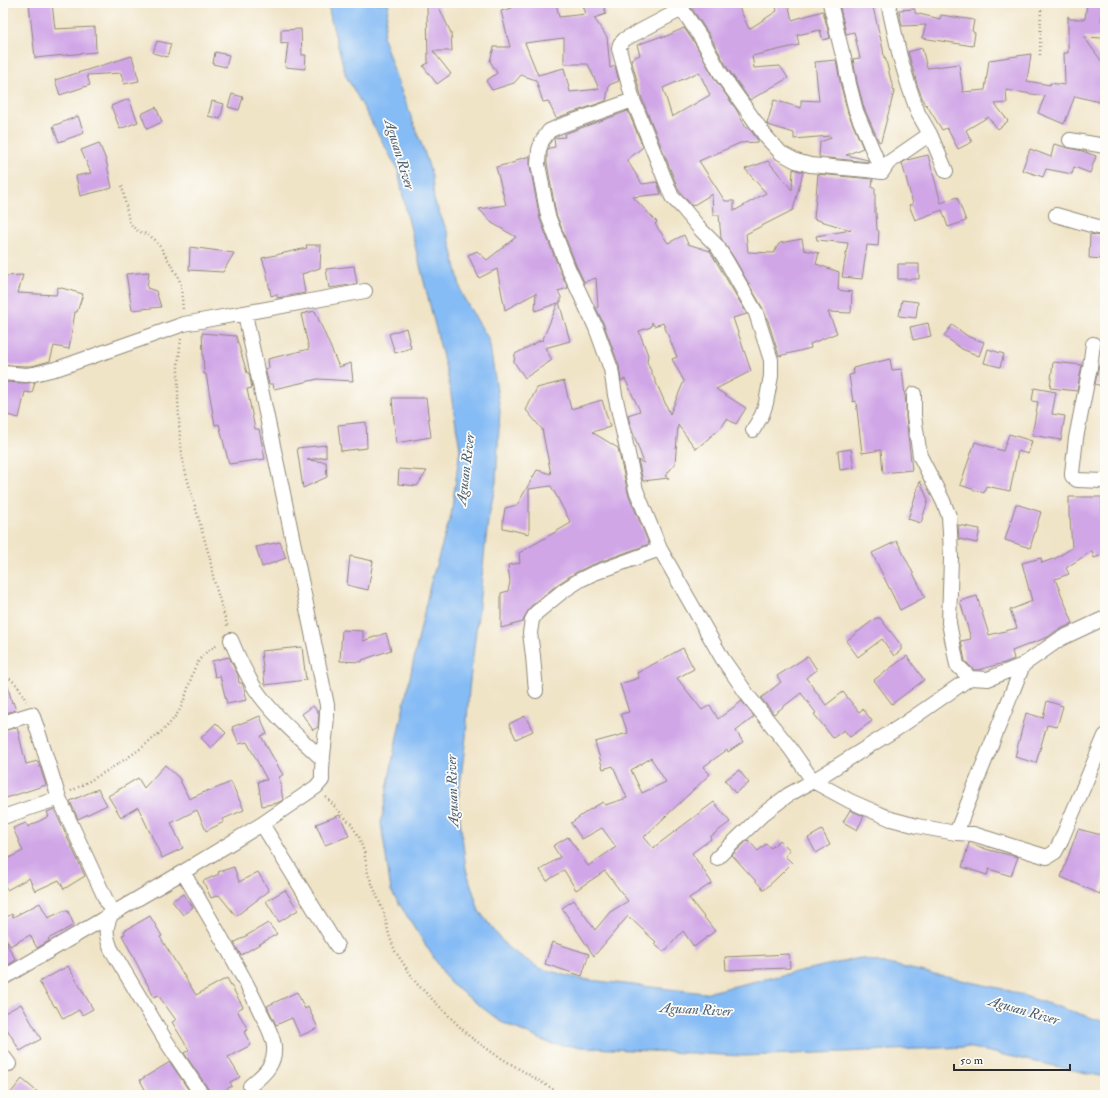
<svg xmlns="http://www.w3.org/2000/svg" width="1108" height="1098" font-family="'IM FELL Double Pica',serif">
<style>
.water{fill:#86bcf5;stroke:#587490}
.building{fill:#d0a6e7;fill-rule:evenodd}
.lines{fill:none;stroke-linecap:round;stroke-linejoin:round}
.minor-casing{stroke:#8e8879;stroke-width:16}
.path{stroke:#8e8879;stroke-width:2.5;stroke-dasharray:1 3;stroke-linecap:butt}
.minor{stroke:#fff;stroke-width:14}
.labels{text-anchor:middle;stroke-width:3.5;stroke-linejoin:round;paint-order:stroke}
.water-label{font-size:14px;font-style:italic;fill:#4b5e72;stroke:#fdfcf7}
</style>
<rect width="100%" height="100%" fill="#fdfcf7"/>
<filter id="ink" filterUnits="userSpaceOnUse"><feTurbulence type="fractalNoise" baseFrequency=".025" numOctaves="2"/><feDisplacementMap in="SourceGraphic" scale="8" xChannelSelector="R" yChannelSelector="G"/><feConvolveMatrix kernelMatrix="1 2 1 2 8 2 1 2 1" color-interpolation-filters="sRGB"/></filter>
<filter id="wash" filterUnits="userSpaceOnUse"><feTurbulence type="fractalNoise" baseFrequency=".012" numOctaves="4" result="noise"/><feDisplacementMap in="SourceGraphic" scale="16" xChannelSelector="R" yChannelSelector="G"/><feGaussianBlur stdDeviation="0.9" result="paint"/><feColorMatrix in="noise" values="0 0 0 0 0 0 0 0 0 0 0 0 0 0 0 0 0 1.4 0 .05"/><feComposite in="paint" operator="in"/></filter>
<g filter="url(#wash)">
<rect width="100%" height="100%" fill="#f0e4c7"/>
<path class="water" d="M328 3H389L383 37 396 77 424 151 432 176 434 200 448 233 462 295 489 340 500 410 496 482 488 521 485 547 479 606 469 689 466 737 458 802 466 869 479 911 507 947 539 968 580 979 705 993 795 972 860 958 1003 989 1105 1022V1077L967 1047 743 1056 593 1048 551 1044 501 1022 450 983 391 891 381 823 395 746 430 585 451 515 460 449 448 377 406 210 398 170 346 76 331 20Z"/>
<g id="blocks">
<path class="building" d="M29 3H52L55 29 95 27 96 52 35 58Z
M427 3H437L451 33 452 51H433L451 74 437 84 423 66 428 63Z
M511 3H556L559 17 586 14 582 3H603L606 14 594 18 607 37 610 68 615 66 619 81 609 85 606 101 556 118 548 101 543 102 536 80 521 75 514 83 492 90 486 81 497 73 490 61 494 47H510L501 11 512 8ZM564 38V64H588L599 89 570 92 564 68 538 75 525 43Z
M688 3H737L749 29 777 11 775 3H788L792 20 823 11 830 38 823 40 820 30 797 35 799 45 752 56 754 68 780 66 788 78 750 100 728 69 710 36Z
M839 3H872L883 49 884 58 885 57 894 92 881 141 879 142 864 108 857 82 853 59 860 58 854 32 846 34Z
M1087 3H1103L1101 21H1103V38L1084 37 1105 66V77L1099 102 1075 96 1064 124 1038 113 1045 96 1006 90 1007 103 995 104 1008 121 998 129 988 117 966 130 972 142 958 149 947 128 942 130 926 104 925 105 917 84 908 52 922 48 927 68 959 64 963 92 985 90 989 60 1031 54 1027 81 1050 85V83L1065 85 1064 53H1068V16L1070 19H1085Z
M915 9V13L940 19 941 15 974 20 972 31 975 33 973 46 922 38 926 25 902 26 899 10Z
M684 28 696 45 714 78 736 109 746 128H749L759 142 740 143 699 161 725 201H734V211L766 193 745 169 768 161 792 190 793 169 803 172 793 210 746 234 748 252 774 253 778 245 780 243 802 239 804 250 819 253 816 264 839 272 838 290 852 292 851 313 828 312 837 333 810 344 811 348 779 356 768 321 763 309 734 258 721 238 719 215H713L712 194 692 206 679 191 642 99 631 59 640 55 637 45 662 36V38ZM699 72 710 95 672 117 663 88Z
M301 29 302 55H306L305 69 285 67 288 43 281 44V30Z
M157 41 171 44 167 57 153 53Z
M215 52 229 55 226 67 213 64Z
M132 56 139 81 124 84 121 73 87 75 90 85 60 95 55 80Z
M836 60 841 86 848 113 863 148 846 155 868 160V162L819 157 820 142 831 138 830 136 794 139V133L768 125 767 124 774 100 801 108V100L819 101 815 62Z
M232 94 243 97 239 110 228 107Z
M129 99 138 122 120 129 111 106Z
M212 101 224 104 220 119 208 116Z
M156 107 162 122 147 129 141 114Z
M628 111 643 147 627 160 642 184 657 182 661 194 633 197 657 222 655 224 668 243 684 235 688 244 710 251 747 314 733 318 751 371 716 389 746 408 736 424 727 419 721 428 696 449 678 425 675 464 665 476 669 478 643 481 638 460 644 463 630 425 628 415 640 411 625 379 621 381 619 366 604 325 596 308 598 307 596 278 584 282 576 265 556 214 547 163V152L549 148 555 147 554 138 565 137 564 134ZM652 322 654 326 663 323 677 357 672 359 684 381 670 414 647 362 648 355 639 331 651 327Z
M78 116 84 133 59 142 53 126Z
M99 143 106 160 112 188 80 196 76 176 91 173 81 150Z
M1054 144 1069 148 1082 151 1096 156 1090 173 1074 167 1072 174 1046 169 1043 177 1022 170 1030 149 1051 157Z
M928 155 941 203 957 197 966 221 948 227 942 210 915 220 909 205 913 204 902 163 907 160Z
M530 156V166L540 219 560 271 568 288 558 291 561 297V302H559L570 341 545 348 552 360 525 378 514 362 515 354 541 340 542 341 558 303 535 311 536 293 505 310 497 269 479 278 468 255 477 251 487 260 516 237 492 223 479 209 506 205 496 167 516 162V160Z
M818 174 873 179 872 188H875V213H876L877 230 879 231 878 246 867 245 862 279 842 277 848 243 817 240 816 236 851 230 814 219Z
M1090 234 1105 237V259L1089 258Z
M306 245H321L320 268 302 274 305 293 277 298V294L271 296 266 270 262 258 307 248Z
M190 247 234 253 223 272 189 270Z
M898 264H919V279H898Z
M354 266 357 284 329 288 326 269Z
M149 272 147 288 156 291 161 307 132 310 126 274Z
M23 275 18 293 56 295 58 287 83 294 77 312H75L69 349 54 346 50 361 32 366H26L3 365V351H4L3 286 6 276Z
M902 300 918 302 916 318 899 316Z
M315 311 339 367 351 363 353 381 318 379 274 389 273 384H269L265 369 269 368 268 359 309 349 301 314Z
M928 323 931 336 913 340 910 327Z
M952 325 969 337 984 342 979 356 962 349 944 336Z
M406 328 411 348 395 353 389 334Z
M202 333 236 336 247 373H249L252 388 247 389 255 429H259L265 459 229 464 219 424 215 425 206 374H204Z
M988 349 1004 354 1000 367 984 363Z
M890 359 892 370 902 369 906 405V417L912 470 883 473 881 450 862 453 856 401 853 402 849 375 854 374 853 368Z
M1053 362 1082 365 1077 391 1050 388Z
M1099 366 1105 367V387L1095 384Z
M564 381 571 409 602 400 610 427 592 432 618 448 628 493 649 544 589 566 575 573 558 584 531 606 525 616 523 622 501 628V593L508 591 510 582 508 565 520 563 519 553 571 523 551 486 529 489V534L503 528V521L505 508 517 505 537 470 551 474 542 429 526 410 537 388Z
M3 382 25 383 35 382 32 393 25 392 19 418 3 414Z
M1034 388 1056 392 1052 414 1065 416 1061 440 1032 435 1038 402 1032 401Z
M392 398H426L431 437 396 443Z
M366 422 367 448 341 451 338 425Z
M1009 434 1032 441 1028 454 1018 451 1010 491 986 486 984 493 960 485 975 442 1003 451Z
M326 445V457L307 460 326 462 327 477 303 488 297 448Z
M851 449 854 468 840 470 838 451Z
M399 469 427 471 417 486 398 484Z
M920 481 928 500 921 523 908 519Z
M1069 497H1102V522L1105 520V554L1094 558 1092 551 1066 568 1069 574 1055 579 1073 623 1056 631 1048 637 1012 651 1014 659 1004 663 978 670H974L965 661 961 641 971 639 960 601 977 596 989 635 1017 628 1010 610 1032 601 1022 563 1041 558 1042 563 1056 558 1072 548 1070 518H1069Z
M1016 504 1041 512 1030 548 1005 540Z
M958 525 980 529 977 543 959 539Z
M897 541 925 597 900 610 872 553Z
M280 542 286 558 262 567 256 547Z
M350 556 373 561 368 590 347 585Z
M876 618H880L901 645V650L894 656 882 639 858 657 846 641Z
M342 630 363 631V641L386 633 391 650 362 660V662L340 661Z
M302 647 306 680 265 685 261 651Z
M683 648 694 669 677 678 702 710 710 705 718 719 742 701 754 717 736 731 743 742 728 752 727 750 703 767 710 774 644 837 653 848 714 802 730 822 710 837 711 839 692 853 712 883 689 898 715 931 694 947 683 931 664 952 654 944 656 942 628 916 594 956 562 908 574 900 595 930 610 912 628 901 605 871 576 890 564 870 547 881 540 870 560 857 553 846 568 837 588 866 616 847 602 828 582 839 571 823 589 810 603 802 605 805 627 798 613 766 603 769 595 742 628 733 621 714 629 712 620 684 639 678 637 673ZM651 758 666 782 642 793 631 770Z
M808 656 817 670 806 678 826 705 843 692 859 712 863 709 872 721 850 737 844 730 833 738 814 714 816 713 801 693 774 714 761 698 781 682 777 676Z
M907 656 924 680 892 704 874 680Z
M229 657 238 675 239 683H242L243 685 247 700 227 704 220 676 215 677 212 661Z
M8 687 12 703 13 702 16 710 3 714V688Z
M1047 701 1063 706 1057 727 1047 725 1036 763 1015 757 1026 713 1043 718Z
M313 706 319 714 318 727 313 730 302 714Z
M260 716 267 734 261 736 283 775 279 777 283 800 277 803 262 806 258 781 267 780 247 742 239 744 232 727Z
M525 716 533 731 516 739 509 724Z
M216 723 226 733 211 748 201 738Z
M17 727 26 764 38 761 46 785 3 799V731Z
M165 765 179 778 189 799 209 790 210 791 231 782 244 810 223 819 224 822 206 831 197 810 171 823 183 848 162 858 138 807 121 817 108 796 138 778 144 788Z
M739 770 749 783 735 793 725 780Z
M98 789 107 805 78 819 70 801Z
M54 809 85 876 64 889 59 880 35 891 29 878 7 890 3 882V861L23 851 13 828 26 823 28 827 49 816 47 812Z
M850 810 864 816 857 830 843 822Z
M340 815 349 836 325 845 316 824Z
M1078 829 1105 836V875L1100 894 1061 877Z
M822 830 830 845 816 853 808 838Z
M748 840 758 851 766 844 771 848 780 840 790 850 785 856 792 863 780 875 764 890 732 855Z
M969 843 989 850 1018 857 1011 876 989 869 987 875 962 867Z
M234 867 239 882 258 872 269 891 236 916 219 895 211 898 203 881 219 874 218 872Z
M285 890 298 910 279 922 266 901Z
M183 894 193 907 183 915 172 901Z
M40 903 48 918 63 911H68L74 925 48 939 49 941 37 948 30 935 10 946 3 934V919L12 914 13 917Z
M150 916 162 936 160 937 196 995 227 978 243 1007 237 1010 248 1030 244 1032 251 1045 228 1057 240 1077 230 1082 232 1086 216 1095H210L209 1090 184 1053 189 1050 172 1022 176 1020 158 995 154 997 122 935 125 934 124 931Z
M268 923 277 934 241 955 234 943Z
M3 938 16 960 3 968Z
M552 942 589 954 582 976 545 964Z
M789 954 790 968 726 970 725 957Z
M68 966 93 1009 82 1015 79 1010 63 1019 56 1006 55 1007 39 982Z
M297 992 305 1009 308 1007 318 1028 300 1036 292 1018 276 1025 267 1006Z
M21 1004 41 1039 20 1051 7 1029 3 1031V1014Z
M170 1062 192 1095H148L140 1080Z
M22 1079 41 1095H9Z"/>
</g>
</g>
<g filter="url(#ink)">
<use href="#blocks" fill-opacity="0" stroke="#8e8879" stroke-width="1"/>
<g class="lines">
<defs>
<path id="minor" d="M679 3 682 9 703 41 721 74 767 138 781 153 796 161 810 165 866 170 882 172 888 163 930 134
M830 3 842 52 844 57 849 84 856 111 882 172
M888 3 900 57 909 87 918 113 930 134 946 171
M682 9 625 39 620 44 619 49 633 100 560 126 549 131 542 141 539 150 538 164 548 216 568 268 596 328 611 369 615 395 636 490 660 549 722 658 749 697 790 748 813 781 850 801 891 819 917 826 956 833 973 834 1047 857 1055 852 1060 843 1105 736
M633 100 672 197 682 207 701 230 717 246 727 262 756 313 771 360V376L766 403 762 415 753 430
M1070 140 1105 146
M1056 215 1105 229
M1093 344 1090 367 1076 438 1072 473V476L1077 480 1105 481
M3 373 26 375 34 374 59 368 184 324 365 291
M914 394V416L920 456 943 501 949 516 950 532 951 558 949 623 957 665 970 678
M231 640C238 657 246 674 256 690 274 716 299 737 322 759
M536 691 533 656 530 633 532 620 536 613 563 591 580 580 592 574 660 549
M3 723 32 714 37 728 59 798 112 913C105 927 105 934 111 949L166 1041 202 1095
M3 817 59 798
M262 824 337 946
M956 833 1023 665
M717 858 763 814 788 795 813 781 901 726 970 678 988 679 1023 665 1060 639 1105 618
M183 872C209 917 237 962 259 1009 264 1020 273 1034 274 1046 276 1065 263 1075 250 1086
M3 978 183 872 262 824 316 787 322 780C321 755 328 730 327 705L278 469 245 314
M3 1056 9 1064"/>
</defs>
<use href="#minor" class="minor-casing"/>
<path class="path" d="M1040 55 1041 3
M122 186 129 221 133 227 138 231 149 235 155 240 161 248 178 276 181 285 183 310
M181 339 178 365V399L180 439 184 467 210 559 214 581 228 628
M3 674C15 682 20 687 26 701
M71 791C99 776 125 761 149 742 156 736 164 730 170 723 176 716 181 709 184 700 193 677 192 657 218 645
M326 797 351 824 359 837 364 852 368 874 384 913 389 935 395 951 417 984 469 1036 496 1055 563 1095"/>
<use href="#minor" class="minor"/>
</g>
</g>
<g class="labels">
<g class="water-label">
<text transform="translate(400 154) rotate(73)" y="5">Agusan River</text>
<text transform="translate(465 469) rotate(-83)" y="5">Agusan River</text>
<text transform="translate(452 791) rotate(-92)" y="5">Agusan River</text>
<text transform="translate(696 1009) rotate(3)" y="5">Agusan River</text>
<text transform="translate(1024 1010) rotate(16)" y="5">Agusan River</text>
</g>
</g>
<rect width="1108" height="1098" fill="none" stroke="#fdfcf7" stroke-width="16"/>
<path d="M954 1064v6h116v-6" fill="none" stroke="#2b2b2b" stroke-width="2"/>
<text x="960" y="1064" font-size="12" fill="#2b2b2b" stroke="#fdfcf7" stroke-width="3" paint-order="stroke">50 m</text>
</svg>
